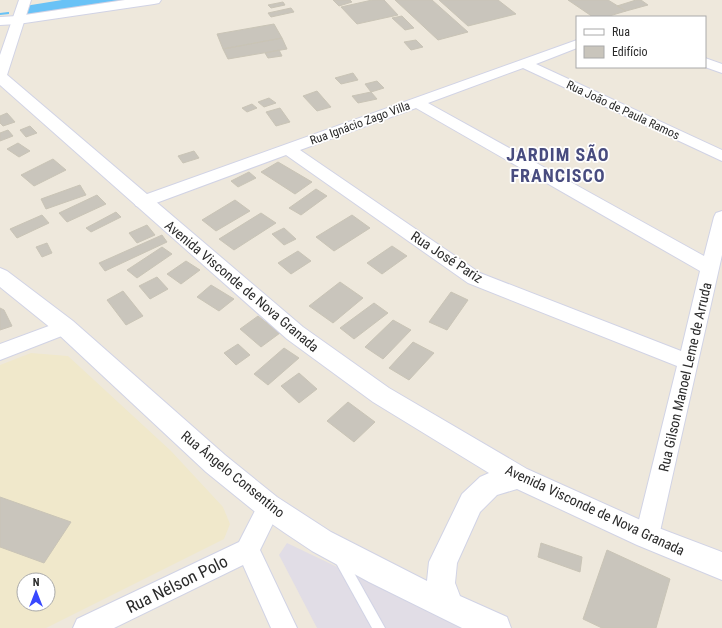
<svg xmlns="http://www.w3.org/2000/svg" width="722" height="628" font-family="'Roboto Condensed',sans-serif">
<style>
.industrial{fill:#e1dde6}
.education{fill:#f0e8cb;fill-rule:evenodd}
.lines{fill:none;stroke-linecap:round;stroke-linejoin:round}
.stream{fill:#69c2f6;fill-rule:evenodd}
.river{fill:#69c2f6;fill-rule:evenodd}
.building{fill:#c9c5bc;stroke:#c9c4b6}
.lane-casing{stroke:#d1d3e5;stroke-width:2}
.street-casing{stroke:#d1d3e5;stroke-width:2}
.secondary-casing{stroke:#d1d3e5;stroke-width:2}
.lane{fill:#fff;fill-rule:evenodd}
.street{fill:#fff;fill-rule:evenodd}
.secondary{fill:#fff;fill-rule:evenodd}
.labels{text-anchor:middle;stroke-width:3.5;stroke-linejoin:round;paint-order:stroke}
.far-street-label{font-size:12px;fill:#2b2b2b;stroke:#fff}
.street-label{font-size:14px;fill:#2b2b2b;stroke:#fff}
.near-street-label{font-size:17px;fill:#2b2b2b;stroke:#fff}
.district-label{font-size:18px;font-weight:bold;letter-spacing:1px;fill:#484c7f;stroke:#fff}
</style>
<rect width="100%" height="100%" fill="#eee8dc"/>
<path class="industrial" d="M287 543 465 628H317L279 555Z"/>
<path class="education" d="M31 353 68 356 171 451 223 507 230 524 224 539 46 628H0V365ZM24 580H48V604H24Z"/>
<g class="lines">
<path class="stream" d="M8 12H9V14L0 15V13Z"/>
<path class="river" d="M62 0H120L117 5 109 7 33 18 25 16 22 11 25 6Z"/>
</g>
<path class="building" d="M333 0H350L352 2 339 6Z
M372 0H384L398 15 357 24 341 7Z
M395 0H432L468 32 438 40Z
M439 0H498L516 14 468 26Z
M568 0H608L626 11 606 17H593Z
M636 0H641L648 5 626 11 617 6Z
M283 2 285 5 271 8 268 5Z
M291 8 294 12 271 17 268 13Z
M402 16 414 28 405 30 392 18Z
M274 24 282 38 223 49 217 34Z
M282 38 287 49 228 59 223 49Z
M416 40 423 47 411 50 404 42Z
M279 50 282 56 268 58 265 53Z
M353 73 358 80 341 84 335 78Z
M377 81 384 88 371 92 365 84Z
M317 91 331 107 317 111 303 96Z
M371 92 377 99 358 103 352 96Z
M269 98 276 103 264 107 258 102Z
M252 104 257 108 247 112 242 108Z
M280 108 290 122 276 126 266 112Z
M7 113 15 122 3 126 0 123V116Z
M30 126 37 133 26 137 20 130Z
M8 130 13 136 0 141V133Z
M18 143 30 151 19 157 7 149Z
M194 151 199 158 183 163 178 156Z
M53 159 66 170 34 186 21 175Z
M278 162 312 182 295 194 261 172Z
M249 172 256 178 238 187 231 181Z
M80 185 86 195 46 209 41 199Z
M316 189 327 196 301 215 289 208Z
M97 195 106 204 67 222 59 213Z
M235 200 250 211 216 231 202 220Z
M116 212 121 217 91 232 86 228Z
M261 213 276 223 234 250 219 239Z
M42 215 49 223 17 238 10 229Z
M352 215 370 228 334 251 316 237Z
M147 225 155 235 137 243 129 233Z
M284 228 296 239 284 245 272 234Z
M162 235 167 242 105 271 99 263Z
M47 243 52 253 42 257 36 247Z
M392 246 407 256 382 274 367 263Z
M162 247 172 254 137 278 127 270Z
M298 251 311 261 291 274 278 263Z
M186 261 200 270 181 284 167 274Z
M157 277 168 289 150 299 139 286Z
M340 282 363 298 333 323 309 306Z
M211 285 234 299 219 311 197 297Z
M123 291 143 316 126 325 107 300Z
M451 292 468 300 447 330 429 322Z
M374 303 388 313 354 339 340 328Z
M0 308 4 310 12 326 0 330Z
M258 316 280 333 261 347 240 329Z
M393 320 411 330 383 359 365 347Z
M413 342 434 353 409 380 389 368Z
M238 344 250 355 236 365 224 353Z
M284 348 299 358 268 385 254 374Z
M299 373 317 389 299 403 281 386Z
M348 402 375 422 354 442 327 421Z
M0 497 71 522 44 563 0 547Z
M541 543 582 557 580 572 538 557Z
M607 550 670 579 656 628H602L583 619Z"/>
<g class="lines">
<defs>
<path id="lane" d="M340 553 344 555 385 628H372L336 563 334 559 336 555Z"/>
<path id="street" d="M19 0H31L7 75 5 78 0 79V55Z
M577 40V48L536 64 722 150V161L523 68 428 103 704 256 714 217 716 213 722 211V255L659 536 655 544 647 547 639 544 635 536 677 366 468 283 286 155 148 206 142 207 136 206 134 202 136 198ZM416 108 700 271 681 351 480 273 300 150Z
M705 58 722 64V73L705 67Z
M65 320 72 322 75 327 72 332 0 360V344Z
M269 496 277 499 281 507 260 550 297 628H271L243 565 114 628H73L77 619 239 542 261 499Z"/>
<path id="secondary" d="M125 0H161L159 3 154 4 18 24 0 25V17L18 16Z
M0 72 6 74 303 327 389 388 527 469 656 527 722 552V580L637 545 517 489 497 495 480 512 457 563 455 583 460 596 507 617 511 628H462L369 582 312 551 285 533 259 515 206 472 57 333 0 287V268L7 271 73 321 225 455 277 497 331 532 427 581 429 562 462 494 480 477 489 473 373 402 287 339 0 85Z"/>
</defs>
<use href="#lane" class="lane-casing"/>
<use href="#street" class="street-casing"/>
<use href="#secondary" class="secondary-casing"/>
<use href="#lane" class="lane"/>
<use href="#street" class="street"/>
<use href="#secondary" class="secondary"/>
</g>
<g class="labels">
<g class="far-street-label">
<text transform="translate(623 110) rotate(25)" y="4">Rua João de Paula Ramos</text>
<text transform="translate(360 123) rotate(-20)" y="4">Rua Ignácio Zago Villa</text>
</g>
<g class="street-label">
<text transform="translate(447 257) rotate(33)" y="5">Rua José Pariz</text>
<text transform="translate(242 286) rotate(40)" y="5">Avenida Visconde de Nova Granada</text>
<text transform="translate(685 377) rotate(-77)" y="5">Rua Gilson Manoel Leme de Arruda</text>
<text transform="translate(233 474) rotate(39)" y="5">Rua Ângelo Consentino</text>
<text transform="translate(595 510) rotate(25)" y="5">Avenida Visconde de Nova Granada</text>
</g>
<g class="near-street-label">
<text transform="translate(177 584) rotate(-26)" y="6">Rua Nélson Polo</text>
</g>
<g class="district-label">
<text x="558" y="161">JARDIM SÃO<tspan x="558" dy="21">FRANCISCO</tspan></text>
</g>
</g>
<rect x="576" y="16" width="130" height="52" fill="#ffffff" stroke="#aaaaaa"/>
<rect x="584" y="29" width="20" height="6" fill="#ffffff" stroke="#aaaaaa"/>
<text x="612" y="36" font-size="12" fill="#2b2b2b">Rua</text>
<rect x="584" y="46" width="20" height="12" fill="#c9c5bc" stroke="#aaaaaa"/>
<text x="612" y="56" font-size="12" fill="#2b2b2b">Edifício</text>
<g transform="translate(36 592)"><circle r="19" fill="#ffffff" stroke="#aaaaaa"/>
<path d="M0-3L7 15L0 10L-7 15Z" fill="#3848ff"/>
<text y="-6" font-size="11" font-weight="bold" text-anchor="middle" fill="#2b2b2b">N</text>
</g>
</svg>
